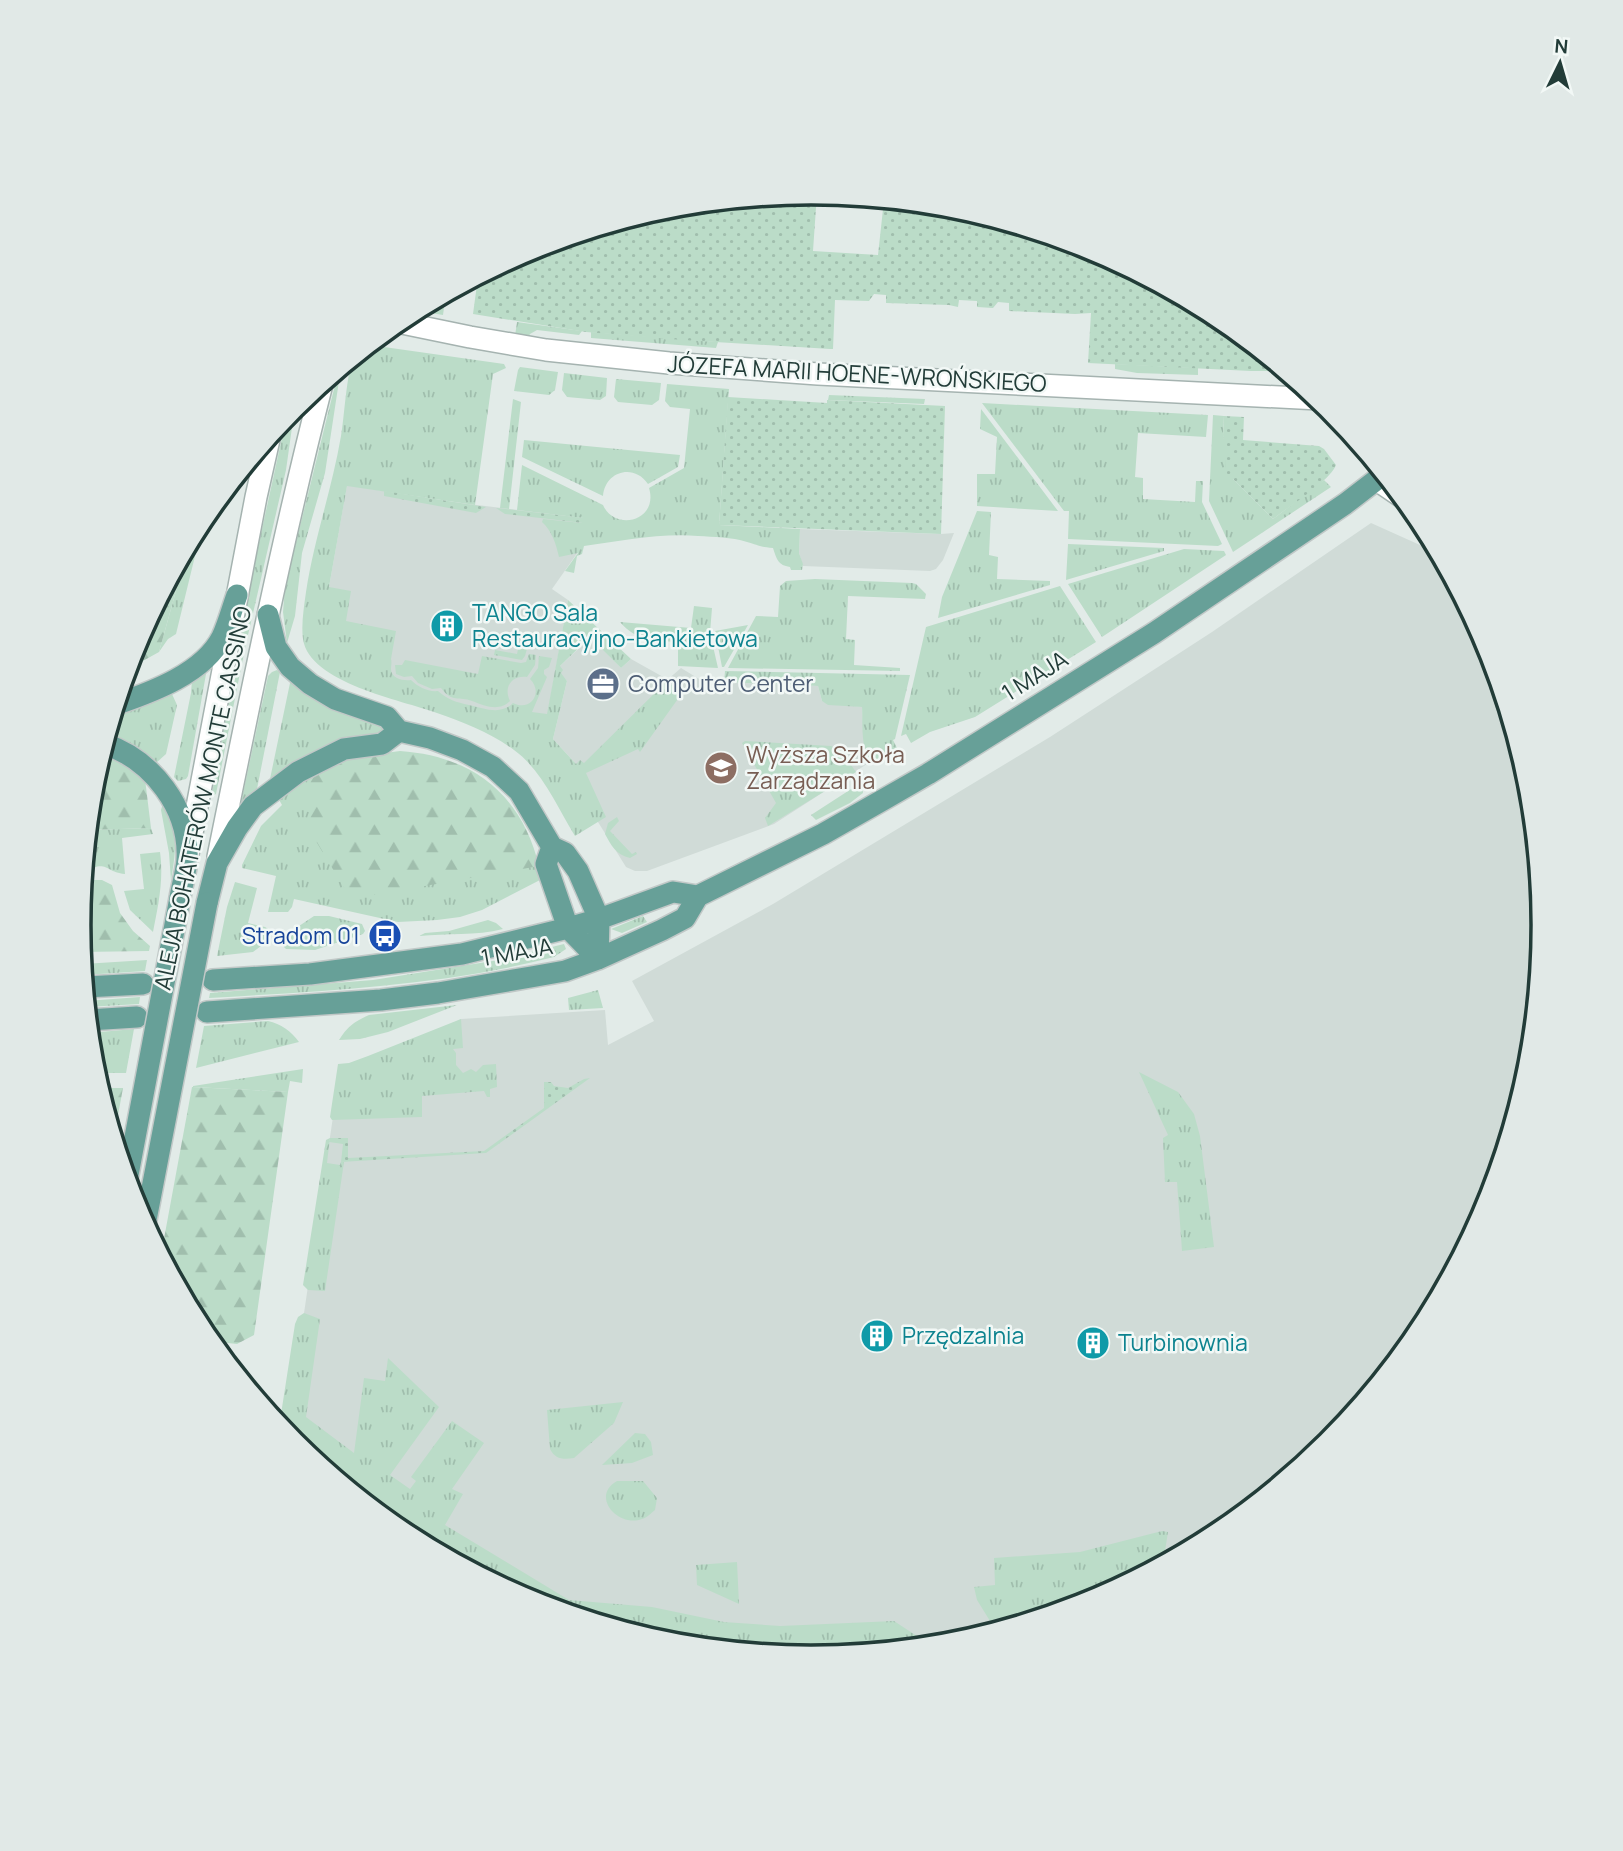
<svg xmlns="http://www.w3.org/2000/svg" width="1623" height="1851" font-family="Manrope,sans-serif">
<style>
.built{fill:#d0dbd7}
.grass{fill:url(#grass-tufts)}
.forest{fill:url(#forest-firs)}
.garden{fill:url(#garden-dots)}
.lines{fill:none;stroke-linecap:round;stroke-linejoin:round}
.minor-casing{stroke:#a5b3b0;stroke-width:24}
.major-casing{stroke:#c1c8c7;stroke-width:24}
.minor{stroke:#fff;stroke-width:21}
.major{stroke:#67a098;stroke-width:21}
.major-bridge-casing{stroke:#c1c8c7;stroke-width:24;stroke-linecap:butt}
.major-bridge{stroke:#67a098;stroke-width:21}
.labels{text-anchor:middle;stroke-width:5;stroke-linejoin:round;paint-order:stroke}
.street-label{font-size:23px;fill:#223c38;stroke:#f2f8f6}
.culture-label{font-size:23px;fill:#0d838f;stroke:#f2f8f6;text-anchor:start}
.service-label{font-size:23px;fill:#4e5e75;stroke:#f2f8f6;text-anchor:start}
.education-label{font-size:23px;fill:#785e54;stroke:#f2f8f6;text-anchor:start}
.transit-label{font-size:23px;fill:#164399;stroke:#f2f8f6;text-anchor:end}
.rim{fill:none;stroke:#223c38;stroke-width:3.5}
</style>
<defs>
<pattern id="grass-tufts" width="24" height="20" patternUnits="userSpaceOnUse" patternTransform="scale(1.75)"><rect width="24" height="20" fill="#bbdcc8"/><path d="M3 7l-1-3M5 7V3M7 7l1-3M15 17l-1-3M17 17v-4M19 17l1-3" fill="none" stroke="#a0bead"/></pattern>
<pattern id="forest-firs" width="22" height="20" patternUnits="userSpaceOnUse" patternTransform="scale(1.75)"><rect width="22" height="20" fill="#bbdcc8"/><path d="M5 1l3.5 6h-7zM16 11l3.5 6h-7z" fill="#a0bead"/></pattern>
<pattern id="garden-dots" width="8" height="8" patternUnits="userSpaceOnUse" patternTransform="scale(1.75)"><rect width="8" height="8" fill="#bbdcc8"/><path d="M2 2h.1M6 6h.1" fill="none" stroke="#a0bead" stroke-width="1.8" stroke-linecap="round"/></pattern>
</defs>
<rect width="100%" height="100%" fill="#e2ebe8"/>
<path class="built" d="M347 485 444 501 584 518 578 552 552 589 568 600 545 729 477 718 347 665 329 587Z
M1371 523 1440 554 1489 645 1530 783 1544 926 1530 1069 1488 1206 1421 1333 1329 1444 1218 1535 1092 1603 954 1644 811 1658 668 1644 531 1602 503 1587 502 1583 286 1435 338 1083 461 1019 605 1010 608 1045 654 1021 632 981 773 904 1050 737 1212 632Z
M800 529 941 534 954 533 943 560 936 569 930 571 803 566 799 553Z
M591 637 621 668 631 659 665 678 666 681 681 668 709 685 717 682 818 686 822 701 862 707 865 754 870 762 774 824 647 871H635L626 867 570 777 576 764 553 739 567 681 560 673V666Z"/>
<path class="grass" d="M446 294 443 315 418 311 416 318 406 315Z
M517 322 582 331 579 335 537 330 530 334 528 338 515 336Z
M591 332 718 342 716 348 591 338Z
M377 346 504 364 506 368 493 374 475 505 347 486 329 587 351 591 346 621 396 631 391 659C392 662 391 666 391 669 391 679 404 681 411 680 418 687 428 692 438 691 448 700 456 702 469 705 484 708 500 716 513 703 530 712 544 693 530 679L538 668 539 656 552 658 549 667 544 670V674L547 677 532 712 547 714 568 600 631 659 621 668 590 637 560 666 563 670 561 673 567 681 553 739 576 764 580 760 584 763 665 683 685 689 640 752 638 749 586 773 606 817 575 836C557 807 542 770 514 750 491 733 463 722 437 713 402 700 309 683 303 639 301 624 304 607 306 592 314 539 332 489 341 436 344 421 347 367 354 358 359 350 368 347 377 346Z
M1115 364 1198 368V375L1137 373 1115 369Z
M520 367 558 372 555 390 549 395 514 391 518 370Z
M564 373 607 378 606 396 600 400 567 397 562 390Z
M616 379 661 383 659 400 652 405 618 402 614 397Z
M336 381H339L325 473 302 553 295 616 287 643 283 612 285 587Z
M667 384 729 389 719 525 800 529 799 553 803 564 802 570H791L790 567C778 565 777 560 773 548 760 547 758 545 747 542 731 537 714 537 698 536 660 533 621 541 584 546L582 554 577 556 574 573 565 571 578 553 559 557C556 544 552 531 542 522L543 519 582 523 583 518 517 510 522 465 603 505C615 532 659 521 649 488L684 468 690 409 670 407 665 401Z
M829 395 925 399 924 404 828 400Z
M513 399 521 402 509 509 500 508Z
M982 403 1208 415 1206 437 1138 433 1135 477 1143 478V499L1195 502 1196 481H1203L1202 502 1222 544 1218 546 1068 539 1069 511H1064Z
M295 406 286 470 245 648 216 794 214 795 212 793 255 561 287 415Z
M981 409 1058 511 977 506V474H995L997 437 980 429Z
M1213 415 1224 416 1223 435 1233 479 1273 519 1324 480 1331 487 1233 552 1209 501Z
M524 440 680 455 678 467 648 484C634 463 605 471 603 496L522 457Z
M977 511 991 512 989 555 998 557 997 579 1050 581V585L938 618 942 597Z
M205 515 176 634 168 639 159 652 189 544Z
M1068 544 1164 548V551L1066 580Z
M1184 549 1224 551 1226 555 1102 637 1068 584Z
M815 579 912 583 916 584 926 594 925 599 848 596 846 639 855 640 854 665 900 668V671L728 668 756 616 778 617 780 586 786 581Z
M1060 586 1096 642 975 717 930 732 911 743 906 734 901 736 926 627Z
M694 606 712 608 710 633 718 668 678 666V642C654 640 637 642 620 622L691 628Z
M748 625 724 667H722L715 631Z
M520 640H523L528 645 525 656 522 660 494 655 495 650 517 654Z
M529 654 536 655 535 665 527 677C512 675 503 687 510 701 499 712 485 706 472 701 459 696 452 703 441 688L432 689 418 683 412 676 404 677 396 674 395 665H402L405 660 478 674 482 656 521 663 526 662Z
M277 670 280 672 257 789 241 803 268 676 272 672Z
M725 671 910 675 895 739 893 740 898 750 873 764C860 751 863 725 862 707L828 705 822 701 818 686 724 682Z
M204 673 206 674 188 776 186 779 178 781 174 777 191 693 192 680Z
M292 681 387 727 389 733C347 745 305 753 270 779L290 683Z
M172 694 177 705 166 754 156 763 129 743 108 734 113 715Z
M745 741 831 746 841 751 856 772 768 826 765 818 776 803 742 743Z
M307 776 539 866 540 880 482 910 460 917 437 920 398 922 294 899 292 907 288 912H268L276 876 242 868V865L261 826 282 805 277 796Z
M862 782 863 793 850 803 816 820 811 815Z
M163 803C179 833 176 849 171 881L169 853 161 810Z
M617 817 619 821 610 831 632 854 636 852 637 854 630 858C616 855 611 845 605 834L608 823Z
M151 828 153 834 122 838 125 874C104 872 108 859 84 872L88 830Z
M160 852C164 880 158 906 153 932L130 910 124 891 144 889 140 854Z
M235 882 257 888 248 923 265 927 270 930 269 940 253 952 217 956 227 907Z
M314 916H329L362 924 365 931 363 934 315 950 286 949 284 947 283 941 296 928Z
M643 916 647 922 622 933 611 929Z
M488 920 496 923 503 929C476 936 447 933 419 936L425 933 449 931Z
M564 944 566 949 554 957C442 986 325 991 209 998L210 993 373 980 499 960Z
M147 960 145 971 84 975 83 964Z
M598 990 603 1008 569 1010 568 998Z
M140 997 139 1004 87 1007 86 1001Z
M457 1005 388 1032 360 1039 339 1040C347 1027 355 1021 369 1015Z
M461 1019 463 1048 453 1049 456 1053V1065L463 1073 471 1069 476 1072 483 1065 496 1064 497 1087 490 1089V1097H487L484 1091 422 1096V1117L332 1120 330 1117 338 1064 349 1063 368 1056Z
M268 1021C281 1024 291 1031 299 1042L196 1068 204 1026Z
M134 1029 126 1073H94L89 1033Z
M303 1069 302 1083 290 1081 288 1092 193 1087V1086Z
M1139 1072 1178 1092 1194 1114 1200 1136 1214 1247 1182 1251 1177 1182H1165L1163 1138 1168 1135Z
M330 1138 327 1163 340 1165 341 1162H344L325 1291 308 1290 303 1285 326 1140Z
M304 1313 320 1319 306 1417 354 1453 364 1378 385 1381 388 1358 439 1407 390 1475 410 1489 416 1481 411 1477 452 1421 484 1443 452 1489 463 1494 445 1525 569 1600 652 1607 724 1622 780 1626 894 1621 932 1646 811 1658 668 1644 531 1602 404 1535 293 1443 279 1427 295 1324 298 1317Z
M623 1402 614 1423 574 1458C563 1460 555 1459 550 1449L547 1410Z
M635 1433 645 1434 651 1442 653 1455 632 1463 602 1465Z
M617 1481H643L657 1498 655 1510C651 1513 647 1518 642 1519 618 1528 590 1496 617 1481Z
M1162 1531 1168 1532 1163 1564 1127 1583 1079 1604 1046 1616 1034 1620 990 1621 977 1600 974 1587 995 1585 994 1558 1080 1552Z
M737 1562 739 1604 697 1585 696 1565Z"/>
<path class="forest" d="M189 544 159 652 141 662 126 673 135 645Z
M400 751C473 756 522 795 539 866L351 899 311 833 307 776 343 760 363 756Z
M102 752 111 756 145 779 151 828 88 830 93 782Z
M91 880H102L112 885 120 913 133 931 150 946 149 951 81 952 79 925 83 885Z
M192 1087 288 1092 254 1335 237 1344 209 1341 202 1332 161 1255Z
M99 1088H123L114 1137Z"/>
<path class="garden" d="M812 193H817L813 251 878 255 884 200 955 207 1092 249 1095 250V262H1117L1219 316 1279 366 1273 367V371H1251L1088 363 1091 313 1075 314 1009 311V303L998 302 993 308 977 307V301L959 300 958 307 949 305 886 303V295L874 294 869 301 835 300 833 349H830L683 340 586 332 473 314 478 277 531 248 669 207Z
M728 397 827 403V400L945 406 941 534 719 525Z
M1224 416 1244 417 1243 440 1319 446 1324 449 1336 465C1330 481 1288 507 1273 519L1233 479H1227L1223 435Z
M384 491 486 507 476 513 384 496Z
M496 508 584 518 583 523 505 514Z
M590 1078 486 1153 341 1162 343 1144 329 1142 330 1138H348V1158L484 1151 544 1108V1082H551L554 1086 568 1088 584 1079Z"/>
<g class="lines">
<defs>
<path id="minor" d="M397 322 470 337 546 350 669 363 818 374 1319 399
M1377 480 1405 499
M188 854 256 497 270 435
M218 857C250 699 282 541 322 384"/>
<path id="major" d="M268 615 276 647 290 667 310 684 335 699 387 717 399 731 430 738 462 750 493 767 519 791 552 847 565 853 578 871 599 919 598 959
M117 704C152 692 204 673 222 637 228 624 232 609 237 595
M105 744C152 760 190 808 187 860 186 872 182 885 180 898
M552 847 546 864 568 928 598 959
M207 903 217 863 237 828 253 806 298 772 344 749 382 744 399 731
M213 980 310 974 462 954 568 928 599 919 673 892 698 896
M85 987 143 984
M207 1012 381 1000 438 993 531 977 565 971 598 959 662 930 685 918 698 896 823 834 888 797 928 774 1154 633 1345 504 1384 474
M88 1020 137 1017"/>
</defs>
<use href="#minor" class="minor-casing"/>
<use href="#major" class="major-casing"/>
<use href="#minor" class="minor"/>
<use href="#major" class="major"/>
<defs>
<path id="major-bridge" d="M127 1180 180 898
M145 1225 207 903"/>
</defs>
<use href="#major-bridge" class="major-bridge-casing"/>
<use href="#major-bridge" class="major-bridge"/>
</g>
<defs>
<symbol id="building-disc" viewBox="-11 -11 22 22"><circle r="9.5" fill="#0f9aa8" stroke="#f2f8f6"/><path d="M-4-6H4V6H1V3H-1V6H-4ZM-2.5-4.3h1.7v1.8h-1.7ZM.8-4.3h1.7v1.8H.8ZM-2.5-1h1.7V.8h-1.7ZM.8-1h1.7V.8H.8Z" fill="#fff"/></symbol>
<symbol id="office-disc" viewBox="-11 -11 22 22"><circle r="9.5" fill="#5c6f8a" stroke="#f2f8f6"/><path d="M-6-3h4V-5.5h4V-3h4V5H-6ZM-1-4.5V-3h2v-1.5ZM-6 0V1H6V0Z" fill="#fff"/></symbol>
<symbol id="university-disc" viewBox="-11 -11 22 22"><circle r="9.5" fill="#8d6e63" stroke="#f2f8f6"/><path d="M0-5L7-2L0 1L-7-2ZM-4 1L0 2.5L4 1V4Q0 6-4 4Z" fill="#fff"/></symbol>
<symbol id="bus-disc" viewBox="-11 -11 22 22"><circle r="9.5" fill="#1a4fb4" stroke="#f2f8f6"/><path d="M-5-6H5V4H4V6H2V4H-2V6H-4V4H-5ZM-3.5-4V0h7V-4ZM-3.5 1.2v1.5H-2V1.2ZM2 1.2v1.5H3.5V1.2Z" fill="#fff"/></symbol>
</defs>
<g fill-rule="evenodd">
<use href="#building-disc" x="428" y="607" width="38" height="38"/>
<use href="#office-disc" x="584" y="665" width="38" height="38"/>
<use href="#university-disc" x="702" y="749" width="38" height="38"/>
<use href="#bus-disc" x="366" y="917" width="38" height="38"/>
<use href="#building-disc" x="858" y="1317" width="38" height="38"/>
<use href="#building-disc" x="1074" y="1324" width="38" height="38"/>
</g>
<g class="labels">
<g class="street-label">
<text transform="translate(857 374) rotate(3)" y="8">JÓZEFA MARII HOENE-WROŃSKIEGO</text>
<text transform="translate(1035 676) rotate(-32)" y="8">1 MAJA</text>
<text transform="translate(203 798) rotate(-78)" y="8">ALEJA BOHATERÓW MONTE CASSINO</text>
<text transform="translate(517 952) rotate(-10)" y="8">1 MAJA</text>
</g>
<g class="culture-label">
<text x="472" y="621">TANGO Sala<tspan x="472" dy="26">Restauracyjno-Bankietowa</tspan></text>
<text x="902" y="1344">Przędzalnia</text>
<text x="1118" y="1351">Turbinownia</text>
</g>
<g class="service-label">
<text x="628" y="692">Computer Center</text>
</g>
<g class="education-label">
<text x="746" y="763">Wyższa Szkoła<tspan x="746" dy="26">Zarządzania</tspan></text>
</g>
<g class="transit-label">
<text x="360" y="944">Stradom 01</text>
</g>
</g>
<path d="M0 0H1623V1851H0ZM91 925a720 720 0 1 1 1440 0a720 720 0 1 1-1440 0Z" fill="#e1e9e7" fill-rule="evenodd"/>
<path class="rim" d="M91 925a720 720 0 1 1 1440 0a720 720 0 1 1-1440 0Z"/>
<g transform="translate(1560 63) rotate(5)" stroke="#f2f8f6" stroke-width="5" paint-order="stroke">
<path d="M0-5L12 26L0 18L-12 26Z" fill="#223c38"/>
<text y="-10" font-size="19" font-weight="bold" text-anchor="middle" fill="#223c38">N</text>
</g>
</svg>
